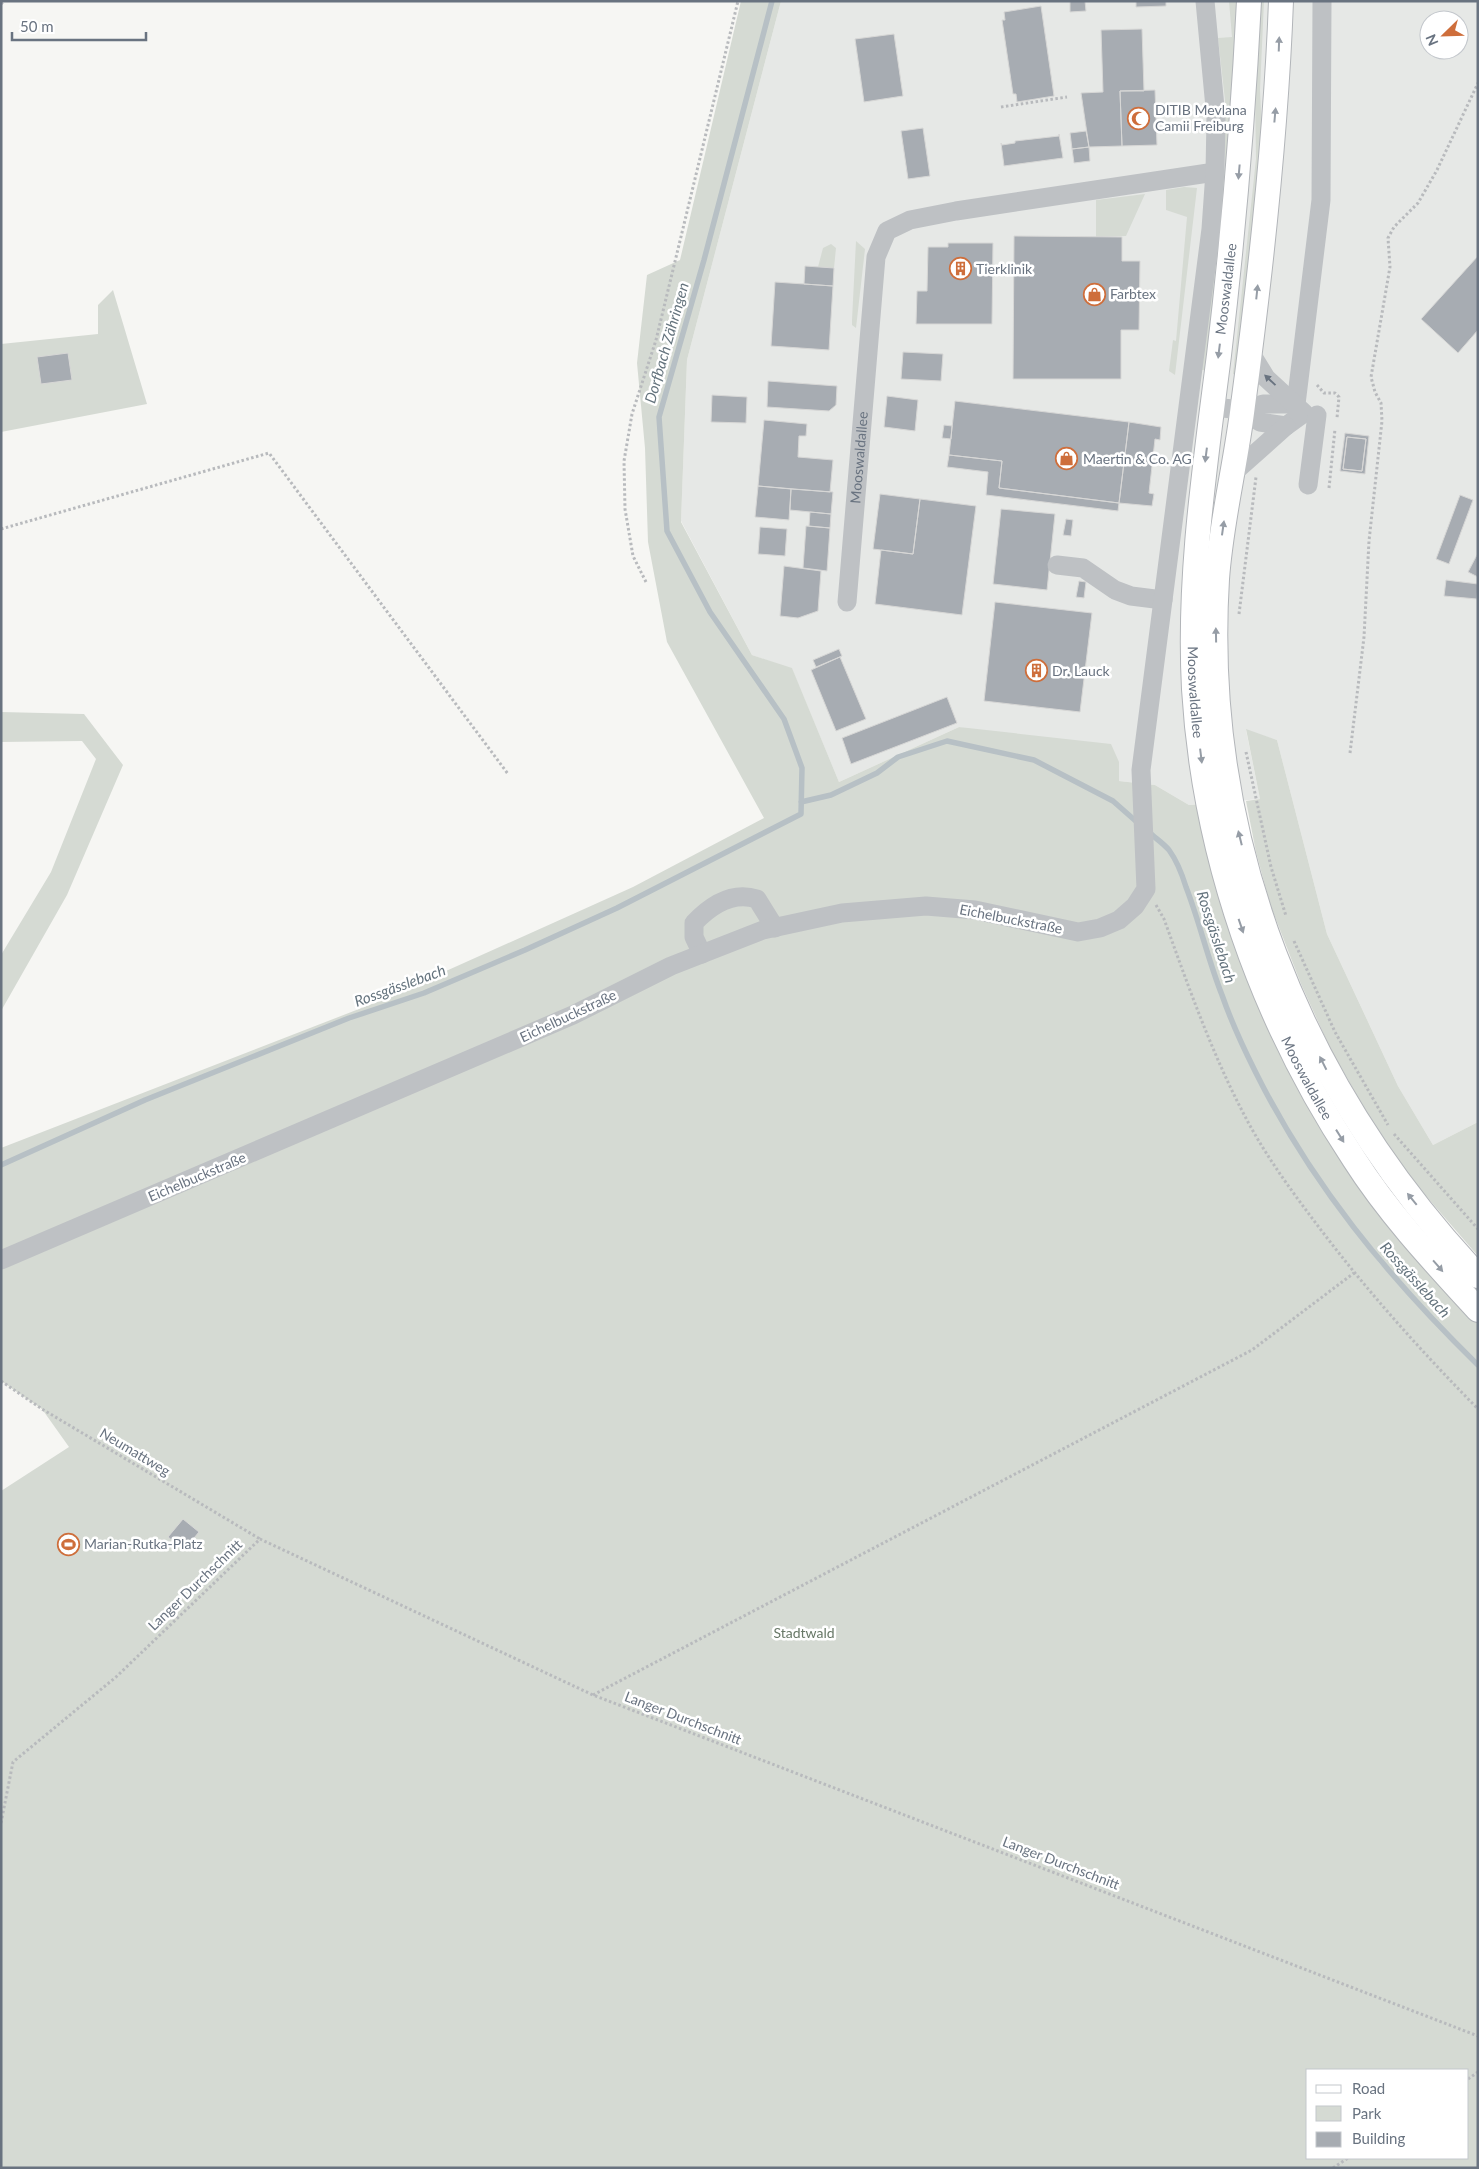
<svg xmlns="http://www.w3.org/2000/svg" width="1479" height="2169" font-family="Lato,sans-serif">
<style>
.built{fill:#e6e8e6;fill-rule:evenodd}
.green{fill:#d5dad3;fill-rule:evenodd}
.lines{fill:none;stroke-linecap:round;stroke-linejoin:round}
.stream{stroke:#b7c0c5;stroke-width:5.5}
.building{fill:#a7acb2;stroke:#d7d7d6;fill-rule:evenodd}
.major-casing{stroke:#b2b5b9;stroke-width:26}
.path{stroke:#b8babd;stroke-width:3;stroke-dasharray:2.5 2.5;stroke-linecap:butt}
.minor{stroke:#bec1c4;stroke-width:19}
.major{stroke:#fff;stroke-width:24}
.oneway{fill:#969da6}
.oneway2{fill:#697380}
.labels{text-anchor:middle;stroke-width:5;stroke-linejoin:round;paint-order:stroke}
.poi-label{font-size:14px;fill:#697380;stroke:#fff;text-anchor:start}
.street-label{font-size:14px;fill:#697380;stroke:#fff}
.park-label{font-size:14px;fill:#687867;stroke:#fff}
.water-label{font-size:15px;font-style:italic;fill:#64737d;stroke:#fff}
</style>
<rect width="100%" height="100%" fill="#f6f6f3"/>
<path class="built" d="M781 1H1478V1122L1433 1145 1398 1086 1327 934 1277 740 1246 730 1260 799 1189 805 1155 785 1119 781V762L959 727 839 782 792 669 752 655 681 521 687 360ZM1429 20H1459V50H1429Z"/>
<path class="green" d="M741 1H781L687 360 681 522 752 655 792 668 839 782 959 727 1111 744 1119 762V781L1155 785 1189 805 1203 804 1285 1051 1478 1319V2168H1V1491L69 1447 42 1409 1 1381V1148L377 1002 633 887 764 818 667 642 648 542 645 448 637 363 647 275 680 260ZM1319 1177 1337 1205 1381 1263 1439 1328 1380 1264 1336 1207 1317 1179ZM1308 2070H1468V2158H1308Z
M1229 1H1239L1233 123 1206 370H1201L1225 163V100L1218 38 1232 37Z
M1259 1H1264L1260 90 1262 133 1239 375 1233 374 1256 159 1255 91Z
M1184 187 1197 188 1175 375 1169 371 1173 340 1176 341 1187 217 1166 210V190Z
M1145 194 1126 236 1096 237V200Z
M856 241 865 249 856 328 852 325V320Z
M831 244 836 248 834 268 818 267 823 248Z
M113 290 147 404 1 432V344L98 334V305Z
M1 712 84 714 123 765 67 895 1 1011V955L51 872 96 759 82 741 1 742Z
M1246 729 1277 740 1327 934 1398 1086 1433 1145 1478 1122V1256L1407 1174 1380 1136 1331 1050 1301 984 1270 904 1256 852 1246 801 1260 799Z"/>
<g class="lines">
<path class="stream" d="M801 802 831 795 877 773 898 757 947 741 1034 760 1113 801 1138 823
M1149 832C1155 838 1163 843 1169 850 1177 861 1182 874 1186 887 1200 923 1208 960 1222 995 1231 1021 1243 1047 1255 1071 1311 1184 1388 1277 1478 1365
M1 1165 145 1100 349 1018 424 993 525 950 617 908 801 814 802 768 784 719 710 612 667 531 659 417 704 260 772 1"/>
</g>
<path class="building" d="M1070 1H1085L1086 11 1070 12Z
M1136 1H1166V6L1136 7Z
M1041 6 1054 96 1017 102 1016 94H1013L1002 20H1005L1004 12Z
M1142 29 1144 91H1120L1122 146 1089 147 1081 93 1103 92 1101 30Z
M894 34 903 96 864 102 855 39Z
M1155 90 1157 145 1122 146 1120 91Z
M923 128 930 176 908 179 901 131Z
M1086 131 1089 147 1072 149 1070 133Z
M1059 134 1063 158 1004 166 1001 143 1002 145 1015 143V141L1059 136Z
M1089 147 1090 161 1074 163 1072 149Z
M1014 236 1122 237V261H1140L1139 330H1121V379H1013Z
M948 243H993L992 324H916L917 291H927L928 247H948Z
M1478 256V330L1458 353 1421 319Z
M805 266 834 268 833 286 804 284Z
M775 282 833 286 829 350 771 346Z
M903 352 943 354 941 381 901 379Z
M68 353 72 380 41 384 37 357Z
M768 381 837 386 836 405 829 411 767 407Z
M712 395 747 397 746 423 711 422Z
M887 396 918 400 915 431 884 427Z
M955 401 1129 422 1119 503 999 488 1002 461 949 455Z
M764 420 807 424 806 436H799L798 457 833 460 830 492 758 486Z
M1129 422 1161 427 1160 440 1155 439 1149 493 1154 494 1152 506 1119 503Z
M944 425 952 426 951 439 942 438Z
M1345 433 1369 436 1365 474 1340 471ZM1347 437 1366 439 1362 471 1343 469Z
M1347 437 1366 439 1362 471 1343 469Z
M949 455 1002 461 999 488 1119 503 1118 511 986 495 988 472 947 467Z
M758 486 791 489 789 520 755 517Z
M791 489 833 492 831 514 790 510Z
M880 494 920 499 913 554 873 549Z
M1460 495 1473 500 1449 564 1436 559Z
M920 499 976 506 962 615 875 604 881 550 913 554Z
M1001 509 1055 514 1047 590 993 584Z
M810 512 831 514 830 528 809 526Z
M1066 519 1073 520 1071 536 1063 535Z
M806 526 830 528 827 571 803 568Z
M760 527 787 529 785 556 758 554Z
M1478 553V577L1468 572Z
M784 566 821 571 818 611 798 618 780 616Z
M1446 580 1478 584 1477 599 1444 596Z
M1079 581 1086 582 1084 598 1076 597Z
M995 602 1092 613 1080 712 984 701Z
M839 649 842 656 816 667 813 660Z
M840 657 866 719 836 731 811 670Z
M947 697 957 723 851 764 842 738Z
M183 1519 199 1532 184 1550 168 1537Z"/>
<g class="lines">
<defs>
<g id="major">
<path id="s2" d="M1249 1C1243 120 1233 237 1219 355 1205 466 1188 577 1194 689 1204 856 1262 1020 1354 1159 1389 1214 1434 1262 1478 1310"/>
<path d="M1281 1C1276 136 1261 271 1243 405 1236 464 1221 521 1217 579 1201 840 1300 1087 1478 1276"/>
</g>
</defs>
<use href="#major" class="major-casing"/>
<path class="path" d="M1 4 4 1
M1001 107 1067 97
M1317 385 1324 393H1335L1339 397 1337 418
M1329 488 1335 429
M1 529 269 453 508 774
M646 582 633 556 625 509 624 461 632 414 656 340 738 1
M1239 614 1256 477
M1246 752 1271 867 1286 916
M1350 753 1364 637 1369 541 1382 421 1381 403 1375 392 1371 377 1390 267 1388 238 1394 227 1418 203 1437 170 1478 83
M1156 905 1164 919C1189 988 1213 1057 1248 1122 1268 1159 1293 1193 1318 1226 1367 1291 1421 1351 1478 1409
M1294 941 1335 1032 1388 1125
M1394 1134 1478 1229
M1 1381 42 1409 260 1539
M593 1695 1252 1350 1354 1273
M1 1823 13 1762 116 1677 260 1539 593 1695 1478 2036
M1468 2079 1478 2072
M1333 2168 1348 2158"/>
<g class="minor">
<path d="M1296 404 1321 200 1322 1"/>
<path d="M1212 407 1243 410 1263 404H1296"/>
<path d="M1243 410 1260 422 1286 426 1304 413 1266 378 1250 352"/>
<path d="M1231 475 1286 426"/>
<path d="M1308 485 1317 415"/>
<path d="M1057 565 1083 568 1115 590 1131 596 1163 600"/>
<path id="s1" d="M847 602 876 257 887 231 910 220 956 211 1215 172"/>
<path d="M702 954 694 937V923C711 905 732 891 757 899L775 928"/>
<path d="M1 1260 573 1015 671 966 763 930 842 913 926 906 975 910 1078 932 1100 928 1119 920 1135 906 1146 889 1141 770 1211 229 1215 172 1216 118 1205 1"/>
</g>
<use href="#major" class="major"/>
</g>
<defs><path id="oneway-solid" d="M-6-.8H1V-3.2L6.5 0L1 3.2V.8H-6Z" transform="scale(1.25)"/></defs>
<g class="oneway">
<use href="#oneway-solid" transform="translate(1279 44) rotate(-88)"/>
<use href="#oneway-solid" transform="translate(1275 115) rotate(-85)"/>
<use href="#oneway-solid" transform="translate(1239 172) rotate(95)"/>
<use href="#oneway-solid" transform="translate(1257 292) rotate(-84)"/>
<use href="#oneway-solid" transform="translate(1219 351) rotate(97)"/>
<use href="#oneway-solid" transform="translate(1206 455) rotate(97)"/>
<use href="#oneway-solid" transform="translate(1223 528) rotate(-82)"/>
<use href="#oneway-solid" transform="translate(1216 635) rotate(-91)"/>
<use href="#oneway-solid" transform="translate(1201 756) rotate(83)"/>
<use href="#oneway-solid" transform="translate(1240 838) rotate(-104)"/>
<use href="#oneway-solid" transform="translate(1241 926) rotate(71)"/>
<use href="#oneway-solid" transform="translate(1323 1063) rotate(-117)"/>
<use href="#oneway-solid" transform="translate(1340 1136) rotate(58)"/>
<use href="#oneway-solid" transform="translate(1412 1199) rotate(-129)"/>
<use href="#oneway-solid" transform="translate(1438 1266) rotate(49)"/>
</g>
<use class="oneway2" href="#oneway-solid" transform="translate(1270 380) rotate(-137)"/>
<defs>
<symbol id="mosque-ring" viewBox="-11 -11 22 22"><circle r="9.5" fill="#fff" stroke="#ce6e3b" stroke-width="1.5"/><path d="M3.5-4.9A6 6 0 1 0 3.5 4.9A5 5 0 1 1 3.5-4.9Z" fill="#ce6e3b"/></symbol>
<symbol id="building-ring" viewBox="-11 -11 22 22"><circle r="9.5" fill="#fff" stroke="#ce6e3b" stroke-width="1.5"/><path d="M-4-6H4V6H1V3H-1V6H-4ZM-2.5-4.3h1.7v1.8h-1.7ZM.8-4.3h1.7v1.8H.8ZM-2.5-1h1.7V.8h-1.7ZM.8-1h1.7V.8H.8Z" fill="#ce6e3b"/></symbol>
<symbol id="shop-ring" viewBox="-11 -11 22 22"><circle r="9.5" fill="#fff" stroke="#ce6e3b" stroke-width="1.5"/><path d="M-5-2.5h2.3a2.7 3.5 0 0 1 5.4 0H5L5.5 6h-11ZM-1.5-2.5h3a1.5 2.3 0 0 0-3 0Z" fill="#ce6e3b"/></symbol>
<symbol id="stadium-ring" viewBox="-11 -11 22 22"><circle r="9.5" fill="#fff" stroke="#ce6e3b" stroke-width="1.5"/><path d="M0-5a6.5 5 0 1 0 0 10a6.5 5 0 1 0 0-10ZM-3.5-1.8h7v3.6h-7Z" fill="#ce6e3b"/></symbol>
</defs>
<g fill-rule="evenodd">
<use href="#mosque-ring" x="1126" y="106" width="25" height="25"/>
<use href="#building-ring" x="948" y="256" width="25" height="25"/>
<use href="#shop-ring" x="1082" y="282" width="25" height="25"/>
<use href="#shop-ring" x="1054" y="446" width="25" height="25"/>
<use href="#building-ring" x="1024" y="658" width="25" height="25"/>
<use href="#stadium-ring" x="56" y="1532" width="25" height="25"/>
</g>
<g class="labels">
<g class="poi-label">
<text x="1155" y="115">DITIB Mevlana<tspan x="1155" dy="16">Camii Freiburg</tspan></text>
<text x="976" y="274">Tierklinik</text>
<text x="1110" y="299">Farbtex</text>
<text x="1083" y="464">Maertin &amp; Co. AG</text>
<text x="1052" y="676">Dr. Lauck</text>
<text x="84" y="1549">Marian-Rutka-Platz</text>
</g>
<g class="street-label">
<text transform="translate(1226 289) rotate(-83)" y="5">Mooswaldallee</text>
<text dy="5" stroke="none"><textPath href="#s1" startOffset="145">Mooswaldallee</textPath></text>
<text dy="5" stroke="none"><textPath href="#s2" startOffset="694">Mooswaldallee</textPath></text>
<text transform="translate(1011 919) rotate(11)" y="5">Eichelbuckstraße</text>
<text transform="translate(568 1016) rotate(-25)" y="5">Eichelbuckstraße</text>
<text dy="5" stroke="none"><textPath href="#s2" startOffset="1099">Mooswaldallee</textPath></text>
<text transform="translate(197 1177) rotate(-23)" y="5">Eichelbuckstraße</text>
<text transform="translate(135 1452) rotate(31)" y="5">Neumattweg</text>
<text transform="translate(195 1585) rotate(-44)" y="5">Langer Durchschnitt</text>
<text transform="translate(683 1718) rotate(21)" y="5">Langer Durchschnitt</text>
<text transform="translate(1061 1863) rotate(21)" y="5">Langer Durchschnitt</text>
</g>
<g class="park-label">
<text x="804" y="1638">Stadtwald</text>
</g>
<g class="water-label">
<text transform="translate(667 343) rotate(-74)" y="5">Dorfbach Zähringen</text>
<text transform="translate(1216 937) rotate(72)" y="5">Rossgässlebach</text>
<text transform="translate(400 986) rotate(-20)" y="5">Rossgässlebach</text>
<text transform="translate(1415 1280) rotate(48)" y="5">Rossgässlebach</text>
</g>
</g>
<rect width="1479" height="2169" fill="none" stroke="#697380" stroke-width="5"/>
<rect x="1306" y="2069" width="162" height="90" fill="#ffffff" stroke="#c3c7cc"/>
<rect x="1316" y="2085" width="25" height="8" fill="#ffffff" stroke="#c3c7cc"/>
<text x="1352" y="2094" font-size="15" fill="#697380">Road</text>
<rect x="1316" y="2106" width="25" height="15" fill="#d5dad3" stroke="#c3c7cc"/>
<text x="1352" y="2119" font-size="15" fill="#697380">Park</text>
<rect x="1316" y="2132" width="25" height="15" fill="#a7acb2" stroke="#c3c7cc"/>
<text x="1352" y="2144" font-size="15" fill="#697380">Building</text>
<g transform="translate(1444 35) rotate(247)"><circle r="24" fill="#ffffff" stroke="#c3c7cc"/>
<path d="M0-4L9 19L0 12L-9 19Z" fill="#ce6e3b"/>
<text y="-8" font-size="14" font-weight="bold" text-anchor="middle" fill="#697380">N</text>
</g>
<path d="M12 32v8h134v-8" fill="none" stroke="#697380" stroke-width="2.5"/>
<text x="20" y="32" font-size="15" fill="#697380" stroke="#ffffff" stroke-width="4" paint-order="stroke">50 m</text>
</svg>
